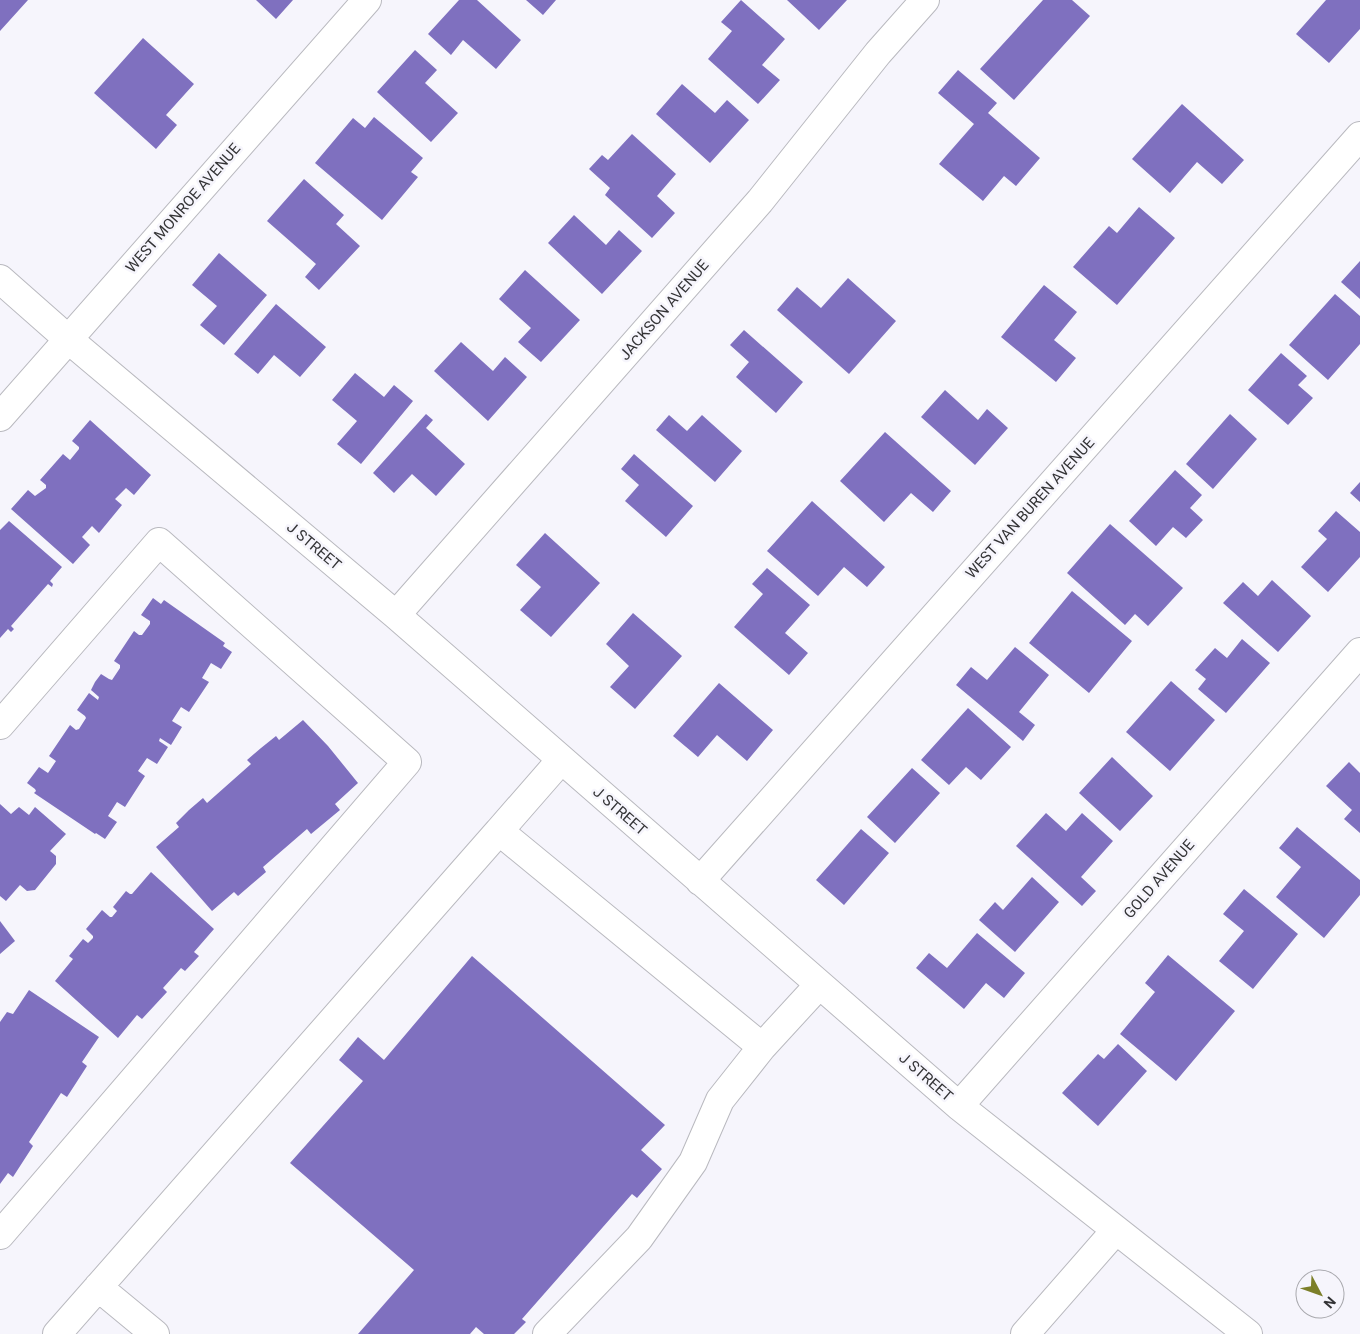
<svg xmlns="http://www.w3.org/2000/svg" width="1360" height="1334" font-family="Roboto,sans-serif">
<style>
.building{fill:#7f70bf}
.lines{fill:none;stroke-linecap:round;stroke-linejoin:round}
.minor-casing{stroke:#b9b9bf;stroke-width:30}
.minor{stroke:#fff;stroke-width:28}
.labels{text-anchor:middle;stroke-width:5;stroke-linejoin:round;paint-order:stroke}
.street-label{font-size:15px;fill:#343436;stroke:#f6f5fc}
</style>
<rect width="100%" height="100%" fill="#f6f5fc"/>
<path class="building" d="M0 0H28L0 31Z
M256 0H293L276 19Z
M459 0H477L521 40 496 69 463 40 451 55 428 34Z
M526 0H556L543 15Z
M741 0 785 39 762 65 780 80 758 104 708 59 732 31 721 22Z
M787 0H847L819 30Z
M1043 0H1072L1090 16 1014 100 980 69Z
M1326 0H1360V29L1329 63 1296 34Z
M143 38 194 84 166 115 177 125 156 149 94 93Z
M415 50 437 70 425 83 458 113 431 142 377 92Z
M958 70 997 103 988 113 1040 158 1016 186 1004 176 983 201 939 164 974 124 938 93Z
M682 84 715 113 727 100 749 120 710 163 656 114Z
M1182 104 1244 160 1222 184 1197 162 1170 193 1132 159Z
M374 117 423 158 411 172 418 177 382 220 315 163 353 118 365 128Z
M632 134 676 174 657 196 675 213 652 238 605 195 610 188 589 169 602 155 608 160Z
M304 179 344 215 336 224 360 246 319 290 305 277 316 264 267 221Z
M1139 207 1175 238 1117 305 1073 267 1109 226 1117 233Z
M574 215 606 245 619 230 642 251 602 294 548 243Z
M219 253 267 295 224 345 200 325 217 306 192 285Z
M1360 261V299L1341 282Z
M525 270 580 320 541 362 518 342 531 328 499 299Z
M848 278 896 321 849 374 777 310 797 287 821 308Z
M1044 285 1077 312 1054 340 1076 358 1056 382 1001 337Z
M1335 294 1360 316V344L1328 380 1289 345Z
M276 304 326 347 300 377 274 355 258 374 234 354Z
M744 330 803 382 776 413 736 377 749 362 730 345Z
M461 342 493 371 505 357 527 377 488 421 434 371Z
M1281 353 1307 376 1298 385 1313 398 1288 425 1248 390Z
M355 373 384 397 394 385 413 401 361 464 337 444 357 421 332 400Z
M945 390 978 420 987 409 1008 428 975 465 921 417Z
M426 414 433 420 426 428 465 464 436 496 412 474 394 493 373 473Z
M1230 414 1257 439 1213 489 1186 464Z
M669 415 687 431 702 415 742 451 715 482 656 430Z
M90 420 151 475 134 495 126 488 115 499 122 505 99 533 92 526 82 537 90 545 73 564 11 509 28 490 35 496 46 488V485L40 480 63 454 70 460 79 449V447L72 441Z
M885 432 951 491 933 512 911 493 884 522 840 481Z
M634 454 693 506 666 537 625 501 639 485 621 469Z
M1175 470 1202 495 1190 508 1203 520 1186 538 1173 527 1156 546 1129 521Z
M1360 482V502L1350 493Z
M812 501 885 567 867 587 844 567 818 596 767 551Z
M1336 511 1360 532V557L1328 592 1301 567 1327 539 1318 531Z
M9 521 62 567 50 581 53 584 52 587 48 584 11 626 14 629 11 632 8 629 0 638V530Z
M1110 524 1183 588 1148 626 1135 614 1125 625 1067 573Z
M545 533 600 583 551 637 520 610 541 587 516 565Z
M767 568 810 605 785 633 808 653 789 675 734 627 763 594 752 584Z
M1272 580 1311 616 1278 652 1223 603 1243 582 1258 596Z
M1072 591 1132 641 1089 693 1029 643Z
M153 598 161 604 164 600 225 643 223 646 232 652 221 669 211 663 202 678 209 682 189 712 181 707 172 721 182 727 171 745 160 738 159 741 168 747 157 764 147 758 138 771 145 776 125 807 117 802 108 816 117 822 105 839 96 833 95 834 34 793 36 791 35 789 27 783 39 767 48 773 56 761 49 756 70 725 76 730 79 729 86 718 85 716 77 710 89 693 98 700 99 697 91 690 95 682 101 674 109 679 112 680 120 668V665L114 661 134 631 139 635H142L150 624V621L141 615Z
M633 613 682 656 635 709 610 687 629 666 606 644Z
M1242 639 1270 663 1226 713 1198 689 1206 679 1195 670 1215 648 1227 658Z
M1015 647 1049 675 1019 712 1035 725 1023 741 956 685 971 667 987 680Z
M1171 681 1215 720 1170 771 1126 732Z
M719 683 773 730 747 761 717 735 698 757 673 736Z
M968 708 1011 747 981 780 966 767 949 785 921 760Z
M303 720 328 746 358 783 335 804 340 810 311 834 307 829 263 867 266 872 238 896 234 892 212 911 156 847 179 827 176 823 189 810 203 798 207 803 251 764 247 760 261 748 276 736 279 740Z
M1112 757 1153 796 1120 831 1079 793Z
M1349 762 1360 773V833L1344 819 1352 810 1326 786Z
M912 768 940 793 895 843 867 817Z
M0 804 11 814 19 807 29 815 35 807 66 834 50 851 56 856V864L35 890 27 891 20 885 6 901 0 896Z
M1046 813 1066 831 1082 813 1113 841 1081 877 1096 891 1082 906 1016 846Z
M1297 827 1360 880V895L1324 938 1276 897 1301 867 1279 848Z
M861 829 889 853 844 905 816 880Z
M151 872 214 929 194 952 199 956 185 971 181 968 163 988 167 992 142 1019 137 1015 118 1038 55 981 73 959 69 956 83 939 88 943 93 938V936L86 929 102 910 110 917H112L117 911 113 907 126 891 130 894H132Z
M1032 877 1059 902 1015 952 979 920 995 902 1003 910Z
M1244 889 1298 934 1253 989 1219 961 1244 931 1223 914Z
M0 921 15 941 0 954Z
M977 933 1025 973 1004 998 986 983 964 1009 916 968 929 953 947 968Z
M1168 955 1235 1011 1176 1081 1120 1034 1155 992 1145 983Z
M472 956 665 1125 641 1150 662 1169 637 1198 632 1194 522 1319 526 1322 514 1334H484L476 1327 470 1334H358L414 1270 290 1163 363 1081 339 1060 358 1037 384 1060Z
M29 990 99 1037 82 1062 87 1066 67 1097 61 1093 29 1142 33 1146 13 1177 8 1173 0 1184V1022L7 1012 13 1014Z
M1118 1044 1147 1071 1098 1126 1062 1093 1098 1054 1104 1059Z"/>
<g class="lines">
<defs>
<path id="minor" d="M0 279 68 339 396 615 959 1106 1248 1334
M0 417 367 0
M396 615 760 201 878 53 925 0
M0 725 159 542 407 762 0 1235
M499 831 561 760
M700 881 1360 136
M959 1106 1360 652
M98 1287 155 1334
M57 1334 499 831 762 1047
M547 1334 639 1238 693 1162 720 1100 762 1047 819 985
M1025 1334 1116 1230"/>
</defs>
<use href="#minor" class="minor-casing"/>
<use href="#minor" class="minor"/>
</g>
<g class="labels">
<g class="street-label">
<text transform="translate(183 208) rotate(-49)" y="5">WEST MONROE AVENUE</text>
<text transform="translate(664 310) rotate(-49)" y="5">JACKSON AVENUE</text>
<text transform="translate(1030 508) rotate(-48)" y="5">WEST VAN BUREN AVENUE</text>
<text transform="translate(314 546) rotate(40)" y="5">J STREET</text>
<text transform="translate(620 811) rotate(41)" y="5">J STREET</text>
<text transform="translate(1159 879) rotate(-49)" y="5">GOLD AVENUE</text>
<text transform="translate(926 1077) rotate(41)" y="5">J STREET</text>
</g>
</g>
<g transform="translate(1320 1294) rotate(131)"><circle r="24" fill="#f6f5fc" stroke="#a8a8ad"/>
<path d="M0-4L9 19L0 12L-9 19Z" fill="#7c7f29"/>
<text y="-8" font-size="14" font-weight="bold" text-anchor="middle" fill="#343436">N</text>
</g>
</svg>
